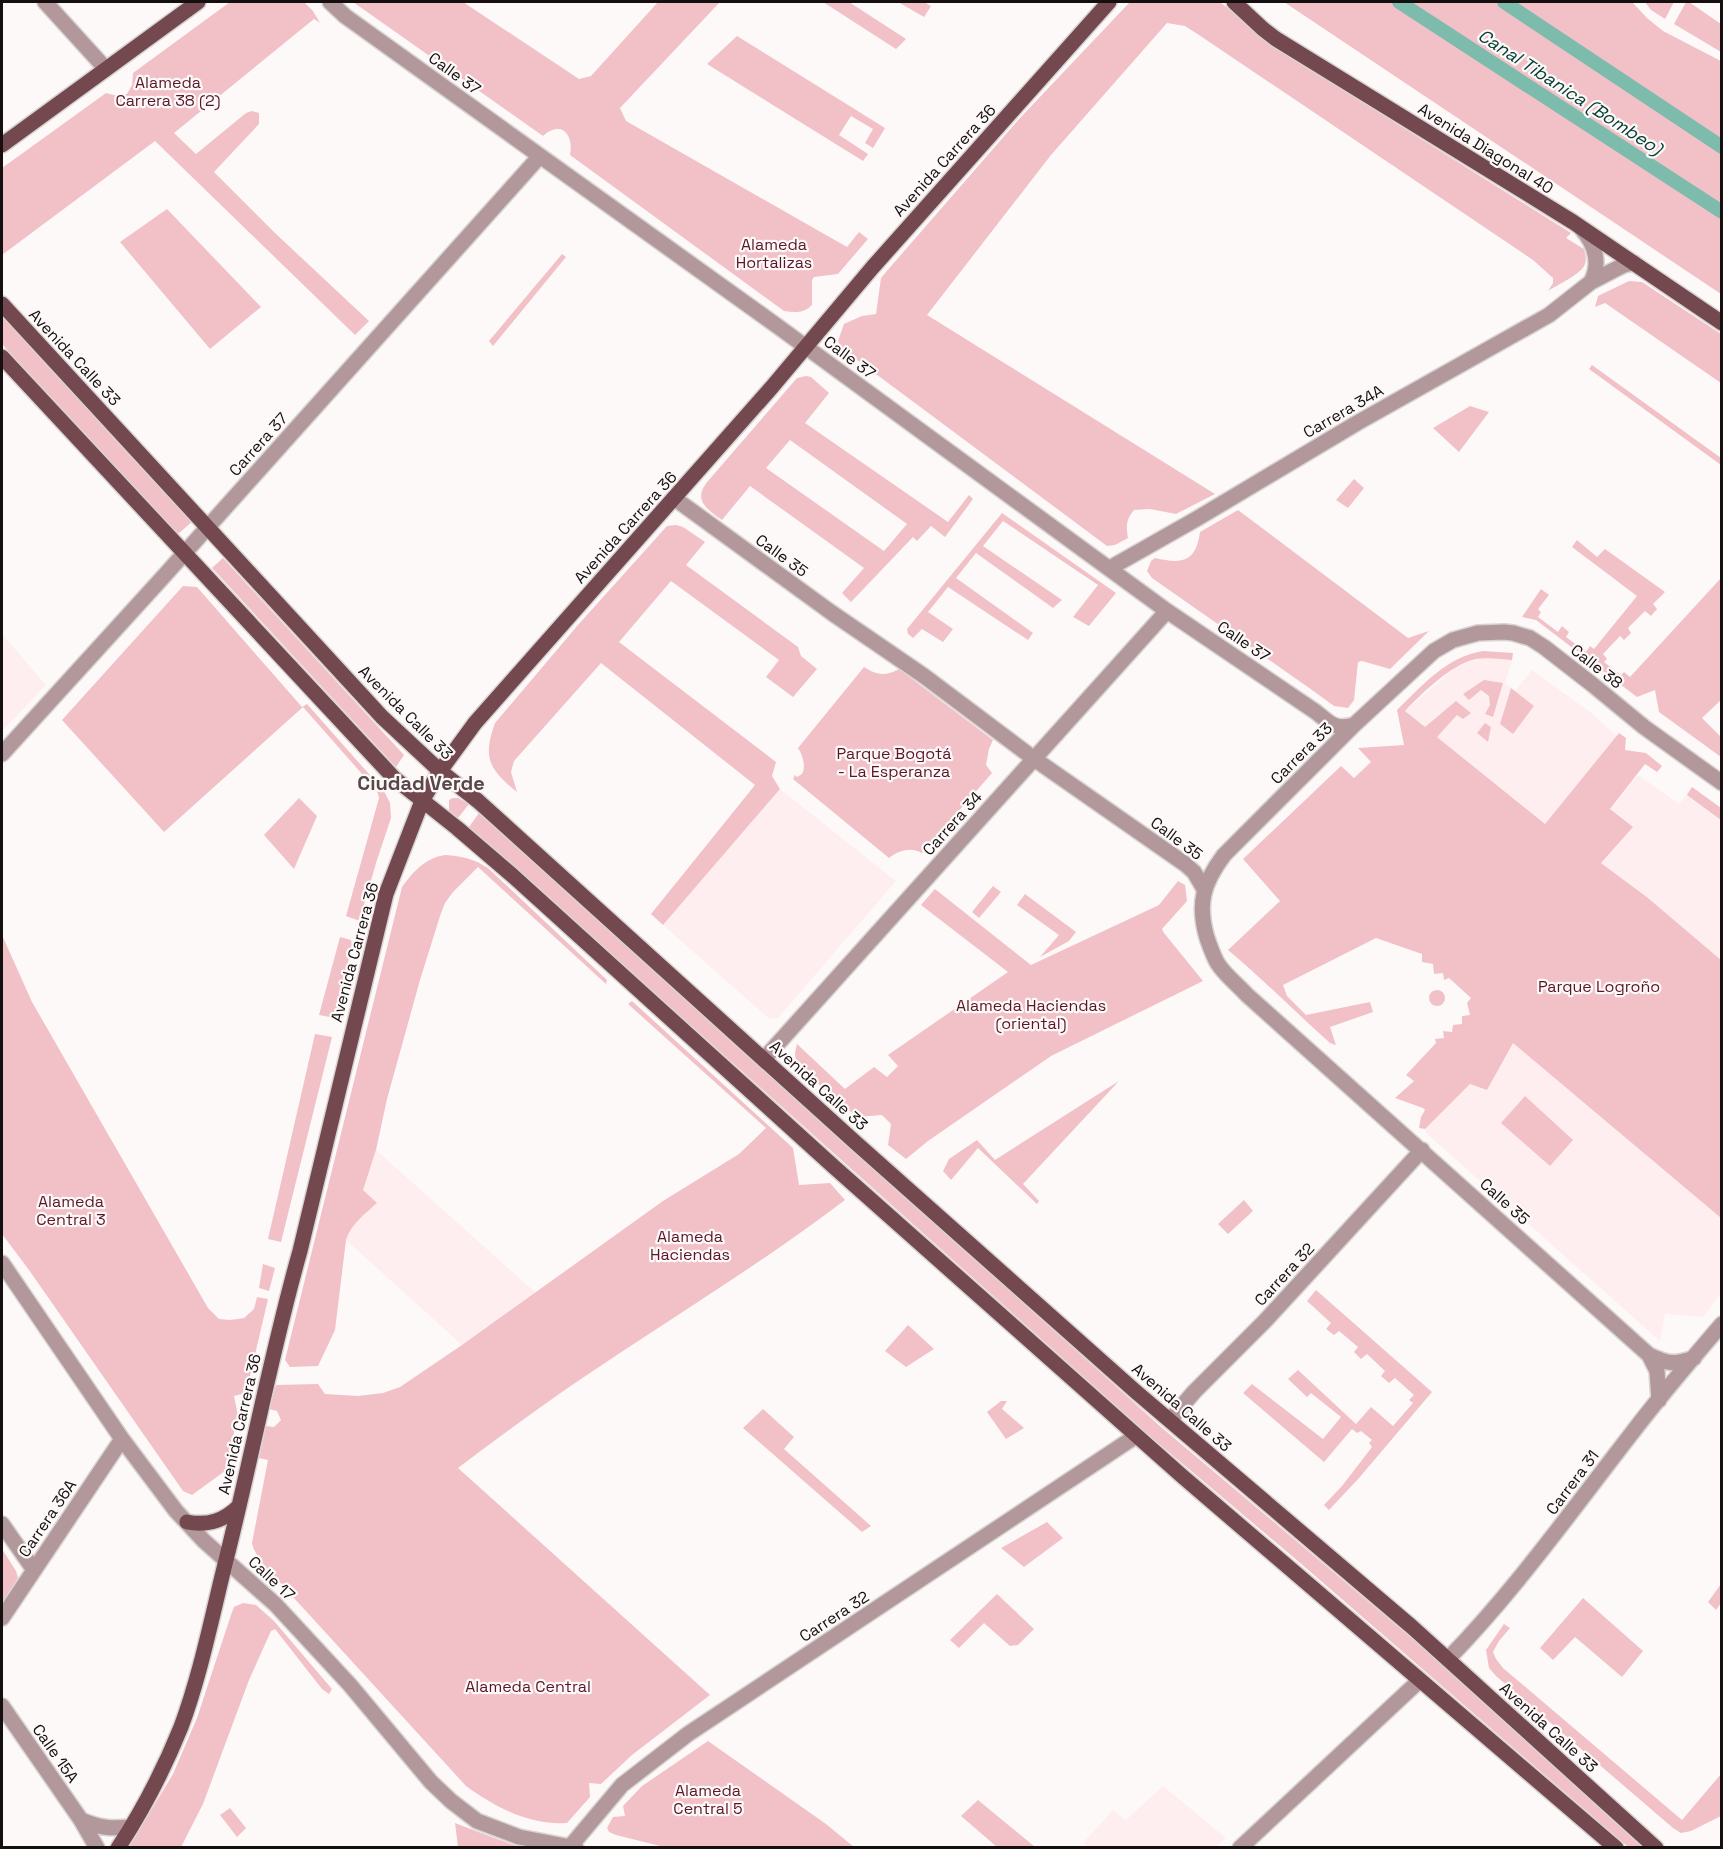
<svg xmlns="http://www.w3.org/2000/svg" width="1723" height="1849" font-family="'Space Grotesk',sans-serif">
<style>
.built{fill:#ffeef0}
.green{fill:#f1c1c7;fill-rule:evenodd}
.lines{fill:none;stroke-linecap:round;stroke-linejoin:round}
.canal{stroke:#7dbcac;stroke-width:14}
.minor-casing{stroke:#d8d4d4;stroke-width:18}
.major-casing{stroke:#d8d4d4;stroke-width:18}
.minor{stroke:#b2989b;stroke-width:15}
.major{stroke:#73484e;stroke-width:15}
.labels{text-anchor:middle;stroke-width:4.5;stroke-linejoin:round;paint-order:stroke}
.street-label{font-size:16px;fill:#150f10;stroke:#fdf9f9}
.park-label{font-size:16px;fill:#5a1627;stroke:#fdf9f9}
.water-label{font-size:18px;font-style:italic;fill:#023e33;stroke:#fdf9f9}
.quarter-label{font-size:20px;font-weight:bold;fill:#574749;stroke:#fdf9f9}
</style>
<rect width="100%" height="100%" fill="#fdf9f9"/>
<path class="built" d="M2 634 46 685 2 731Z
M1485 658 1512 660 1505 683 1515 691 1532 670 1590 712 1617 736 1545 824 1405 711 1455 668 1470 661Z
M1638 775 1679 804 1692 787 1721 808V960L1648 898 1577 845 1610 810Z
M780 789 896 881 778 1018 771 1019 766 1016 663 925Z
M1513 1042 1721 1218V1293L1703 1317 1665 1314 1660 1341 1426 1133 1425 1129 1470 1084 1487 1090Z
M376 1150 536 1293 462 1345 346 1240 349 1233 354 1225 376 1203 363 1190Z
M1163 1786 1226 1838 1215 1848H1089L1083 1843 1113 1810 1126 1820Z"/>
<path class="green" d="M230 2H304L313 11 320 23 314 19 174 133 196 154 246 113 252 111 259 113V124L214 172 275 233 369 321 355 335 155 141 2 255V168L106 93 118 96 127 94 132 85 133 73Z
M353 2H463L579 79 591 76 658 2H720L620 108 626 121 847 247 859 232 868 239 838 274 814 277 812 280V305C805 313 795 313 784 311L570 155C574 134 561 120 543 136Z
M823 2H849L906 39 896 49Z
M898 2H924L931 6 924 17Z
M1130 2H1220L1287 55 1571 233 1566 238 1584 249C1585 253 1587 259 1585 264 1582 274 1557 285 1548 291L1553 283V278L1533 260 1199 35 1185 26 1167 23 1051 155 927 315 1215 494 1176 514 1150 509 1134 510C1126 519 1126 527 1128 538L1115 545 1107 546 841 348 838 341 844 324 862 316 876 314 881 278 886 272 1020 118Z
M1284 2H1632L1647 18 1663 31 1721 61V294Z
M1645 2H1674L1665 19 1651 10Z
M1686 2H1689L1721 24V52L1674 24Z
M737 36 885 128 873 148 865 143 873 129 851 116 839 135 868 154 863 161 707 64Z
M167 209 261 307 210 349 120 242Z
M562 254 566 257 493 346 489 341Z
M1629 281 1642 282 1721 334V383L1605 303 1595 307 1598 296Z
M2 315 193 521 178 534 2 344Z
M1592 365 1721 458V465L1589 369Z
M806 376 811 377 829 393 805 423 948 522 969 495 973 499 945 537 931 526 917 541 913 537 851 602 842 593 864 568 750 486 722 520C705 508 693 499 708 481L797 378ZM790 440 907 524 884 551 766 468Z
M1470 406 1489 412 1459 452 1433 428Z
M1354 479 1364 488 1348 508 1336 500Z
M1238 510 1408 638 1429 631 1390 669 1362 661 1358 662 1354 700 1348 708 1334 706 1312 690 1152 578 1147 571 1151 561 1155 558C1181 564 1196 563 1200 532Z
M1002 513 1116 593 1089 626 1073 617 1098 585 1003 521 983 546 1062 600 1053 608 976 553 956 578 1033 633 1028 640 948 587 928 612 953 629 943 642 922 629 913 638 908 634 907 629Z
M676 525 683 527 705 542 686 565 798 647 801 656 817 669 793 697 766 677 779 660 671 581 619 642 776 762 772 776 780 789 663 925 651 914 755 785 601 663 514 761 511 772 517 792C490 770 482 759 495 723L578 625 667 526Z
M1577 540 1597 557 1605 549 1665 592 1653 604 1657 609 1651 616 1645 611 1628 628 1631 633 1624 640 1620 636 1603 654 1607 659 1604 662 1621 675 1624 672 1630 677 1721 578V700L1702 718 1721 737V757L1659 712 1655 690 1637 697 1536 620 1522 617 1541 589 1549 595 1538 609 1541 612 1538 617 1558 632 1562 626 1569 632 1566 637 1586 652 1590 646 1594 649 1637 596 1572 547Z
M223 558 404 755 396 767 212 568Z
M183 586 197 587 302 707 307 704 384 791 390 803 391 818 376 863 360 919 357 920 346 916 379 798 377 791 303 707 164 832 62 720Z
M1483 651 1513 653 1512 660C1498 659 1482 656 1469 661 1447 669 1421 694 1405 711L1425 727 1456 701 1471 713 1463 719 1457 715 1437 737 1545 824 1619 733 1626 738 1625 750 1646 753 1662 766 1657 772 1645 764 1610 809 1633 827 1601 863 1648 898 1721 960V1218L1513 1043 1487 1090 1470 1084 1425 1129 1419 1128 1421 1117 1425 1110 1423 1108 1395 1098 1414 1081 1406 1075 1436 1043 1435 1039 1444 1038 1443 1031 1452 1032 1453 1025 1462 1024V1016L1470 1015 1467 1003 1471 998 1449 978 1444 980 1443 973 1434 974 1433 964 1422 962V954L1376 938 1283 985 1287 996 1306 1015 1370 1002 1373 1012 1330 1027 1336 1045 1330 1043C1295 1012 1263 979 1228 950L1280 901 1243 859 1341 766 1354 778 1371 762 1358 748 1404 745 1397 710C1423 685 1446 657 1483 651Z
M864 667C877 675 885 677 899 669L993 740 989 749 986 765 992 773 922 853C910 847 900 850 889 858L793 779 795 775 797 777 802 774C806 767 803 755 798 748Z
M1484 680 1503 683 1493 717 1485 714 1490 705 1489 696 1481 690 1469 700 1463 694Z
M1511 688 1534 706 1513 734 1500 724Z
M1485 723 1491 727 1488 742 1477 733Z
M1692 787 1721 808V820L1687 795Z
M299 798 317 816 294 869 264 835Z
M453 798H458L469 804 458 818 449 811V800Z
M479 813 1161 1427 1440 1662 1645 1847H1628L1299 1562 1151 1437 469 827Z
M445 855C462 856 474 859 488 868L607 980 606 984 478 867 453 892 445 903 440 916 420 980 387 1099 376 1150 363 1190 377 1203C365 1214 351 1224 346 1240L335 1330 318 1366 290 1367 285 1360 402 887C413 872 425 858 445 855Z
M1178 881 1185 885 1187 901 1162 929 1164 933 1203 981 1051 1056 928 1141 906 1159 888 1145 891 1124 882 1115 857 1117 796 1065 795 1053 797 1044 845 1089 874 1067 887 1077 898 1066 888 1055 1008 972 921 905 935 889 1031 965 1159 905Z
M993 886 1001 892 979 918 972 912Z
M1025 894 1076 932 1069 941 1040 957 1059 935 1017 905Z
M2 935 32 1002 208 1308 219 1319 230 1320 244 1318 254 1309 257 1297 268 1299 246 1393 234 1396 238 1416 225 1471 192 1495 183 1491 29 1270 2 1234Z
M340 937 351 940 352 945 335 1018 319 1015Z
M1429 998a8 8 0 1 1 16 0a8 8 0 1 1-16 0Z
M632 1001 793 1148 799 1185 830 1183 845 1200C761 1264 671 1318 584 1377 541 1406 499 1437 458 1468L710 1695 632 1755 601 1784 589 1783 590 1797 567 1823C530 1826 495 1807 466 1786L293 1597 291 1588C288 1586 285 1586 282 1584 273 1578 253 1553 252 1543L268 1460 259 1458 266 1426 274 1427 281 1420 277 1411 269 1409 276 1385 318 1384 325 1394 358 1396 383 1393 400 1387 462 1345 663 1201 739 1154 766 1128 628 1004Z
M315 1034 332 1037 281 1242 268 1239Z
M1119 1081 1023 1184 1039 1201 1037 1204 978 1148 951 1180 943 1171 949 1159 977 1140 995 1160Z
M1525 1096 1573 1140 1550 1166 1501 1123Z
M1244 1200 1253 1211 1228 1234 1218 1224Z
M263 1264 275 1268 269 1291 259 1288Z
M1316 1290 1432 1392 1359 1478 1329 1510 1324 1505 1342 1486 1372 1447 1369 1443 1372 1440 1361 1431 1357 1433 1352 1429 1324 1462 1243 1393 1252 1384 1323 1439 1341 1417 1311 1393 1307 1397 1288 1379 1298 1370 1356 1424 1371 1407 1393 1426 1413 1403 1409 1400 1414 1395 1395 1378 1389 1383 1381 1376 1385 1371 1367 1354 1361 1359 1354 1352 1358 1347 1339 1331 1334 1335 1326 1329 1331 1323 1307 1301Z
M908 1325 934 1349 906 1367 885 1351Z
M1001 1401H1007L1002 1409 1024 1428 1006 1439 987 1412Z
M763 1409 794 1437 784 1449 871 1526 862 1532 743 1428Z
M1047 1522 1063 1538 1024 1567 1001 1548Z
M2 1549 16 1571 18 1578 2 1604Z
M1721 1584V1603L1716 1610 1708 1602Z
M997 1594 1034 1629 1018 1645 1010 1646 984 1623 959 1648 950 1640Z
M1583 1598 1643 1651 1622 1677 1575 1637 1553 1660 1540 1648Z
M243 1603 256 1605 274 1621 332 1689 329 1694 322 1689 275 1629 271 1631 249 1680 203 1804 181 1847H129L173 1774 197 1718 231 1615 234 1607Z
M1504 1624 1510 1628 1499 1641 1493 1652 1496 1659 1503 1668 1682 1820 1721 1774V1816L1691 1831 1681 1833 1673 1828 1496 1676 1489 1668 1486 1650Z
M708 1741 826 1824 854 1847H664L616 1835 609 1832 607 1828 613 1817 625 1816 623 1806 642 1786Z
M978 1800 1035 1847H997L961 1816Z
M230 1808 246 1828 237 1837 220 1815Z
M455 1823 460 1825 519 1847H458Z"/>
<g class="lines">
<path class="canal" d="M1399 2 1722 212
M1504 2 1722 147"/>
<defs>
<path id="minor" d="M45 2 106 69
M330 2 345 16 780 328 1167 611 1316 712C1331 724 1334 730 1354 725
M1581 228C1595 244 1601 263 1591 282
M674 498 832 613 924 676 1033 758 1185 864 1194 872 1204 889
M1110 568 1198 518 1357 423 1549 315 1591 282 1612 271 1624 265 1634 263
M2 754 164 576 540 156
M764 1059 1167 611
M2 1263 122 1439 176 1511 204 1541 275 1604 350 1685 431 1782 451 1801 477 1821 519 1837 576 1848
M1649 1355 1657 1371 1659 1400
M1694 1358C1674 1365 1668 1364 1649 1355L1247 995C1238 985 1225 975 1218 964 1213 956 1210 946 1207 938 1197 904 1203 883 1224 855L1354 725 1434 651 1453 640 1478 633 1504 632 1513 633 1530 638 1544 647 1593 685 1644 727 1722 783
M1170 1420 1194 1392 1265 1321 1422 1150
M2 1524 34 1570
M2 1618 122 1439
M1448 1659C1516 1589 1572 1510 1632 1433 1660 1396 1691 1360 1722 1324
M2 1706 81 1820 97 1848
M81 1820C101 1828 110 1829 131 1827
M569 1848 622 1785 688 1734 1136 1436
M1240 1848 1419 1681"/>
<path id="major" d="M1234 2 1263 29 1276 39 1573 222 1722 323
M2 145 198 2
M2 304 382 717 440 771 478 801 856 1143 1135 1391 1412 1627 1656 1848
M2 357 394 778 457 828 513 876 833 1166 1182 1476 1616 1848
M187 1522C208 1526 224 1521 239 1506
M118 1848C143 1810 164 1769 181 1727 201 1673 212 1616 226 1560 252 1457 271 1353 300 1251L386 894 422 801 440 771 475 723 772 387 872 268 1109 2"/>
</defs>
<use href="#minor" class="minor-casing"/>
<use href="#major" class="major-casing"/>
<use href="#minor" class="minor"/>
<use href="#major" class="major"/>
</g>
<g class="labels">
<g class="street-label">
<text transform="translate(455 73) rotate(36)" y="6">Calle 37</text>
<text transform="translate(1486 148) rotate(32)" y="6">Avenida Diagonal 40</text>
<text transform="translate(944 160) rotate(-48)" y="6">Avenida Carrera 36</text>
<text transform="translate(75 357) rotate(47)" y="6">Avenida Calle 33</text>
<text transform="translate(850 357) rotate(37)" y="6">Calle 37</text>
<text transform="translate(1343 411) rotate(-30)" y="6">Carrera 34A</text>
<text transform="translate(258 444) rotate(-48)" y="6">Carrera 37</text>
<text transform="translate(625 527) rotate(-48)" y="6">Avenida Carrera 36</text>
<text transform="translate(782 555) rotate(36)" y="6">Calle 35</text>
<text transform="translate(1244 641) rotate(34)" y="6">Calle 37</text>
<text transform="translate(1597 666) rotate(38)" y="6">Calle 38</text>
<text transform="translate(406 712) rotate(45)" y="6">Avenida Calle 33</text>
<text transform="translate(1301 753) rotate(-45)" y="6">Carrera 33</text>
<text transform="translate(952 823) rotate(-48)" y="6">Carrera 34</text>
<text transform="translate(1177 838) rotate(37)" y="6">Calle 35</text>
<text transform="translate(354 952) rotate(-75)" y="6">Avenida Carrera 36</text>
<text transform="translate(819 1085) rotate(42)" y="6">Avenida Calle 33</text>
<text transform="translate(1505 1201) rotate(42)" y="6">Calle 35</text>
<text transform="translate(1284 1274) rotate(-47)" y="6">Carrera 32</text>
<text transform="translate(1182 1407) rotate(41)" y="6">Avenida Calle 33</text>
<text transform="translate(239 1424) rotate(-77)" y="6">Avenida Carrera 36</text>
<text transform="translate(1572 1482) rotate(-53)" y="6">Carrera 31</text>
<text transform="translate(47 1518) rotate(-56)" y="6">Carrera 36A</text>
<text transform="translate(272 1578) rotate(43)" y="6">Calle 17</text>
<text transform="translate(834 1616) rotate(-33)" y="6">Carrera 32</text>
<text transform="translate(1549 1727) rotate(42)" y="6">Avenida Calle 33</text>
<text transform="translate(56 1753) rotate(55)" y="6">Calle 15A</text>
</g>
<g class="park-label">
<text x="168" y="88">Alameda<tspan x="168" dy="18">Carrera 38 (2)</tspan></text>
<text x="774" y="250">Alameda<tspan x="774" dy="18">Hortalizas</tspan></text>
<text x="894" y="759">Parque Bogotá<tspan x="894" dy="18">- La Esperanza</tspan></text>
<text x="1599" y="992">Parque Logroño</text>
<text x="1031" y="1011">Alameda Haciendas<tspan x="1031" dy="18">(oriental)</tspan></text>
<text x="71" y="1207">Alameda<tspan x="71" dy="18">Central 3</tspan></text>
<text x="690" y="1242">Alameda<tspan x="690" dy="18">Haciendas</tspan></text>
<text x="528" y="1692">Alameda Central</text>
<text x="708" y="1796">Alameda<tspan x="708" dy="18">Central 5</tspan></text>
</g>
<g class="water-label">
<text transform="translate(1570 92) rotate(33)" y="6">Canal Tibanica (Bombeo)</text>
</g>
<g class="quarter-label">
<text x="421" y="790">Ciudad Verde</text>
</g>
</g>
<rect width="1723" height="1849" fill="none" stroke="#150f10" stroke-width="6"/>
</svg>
